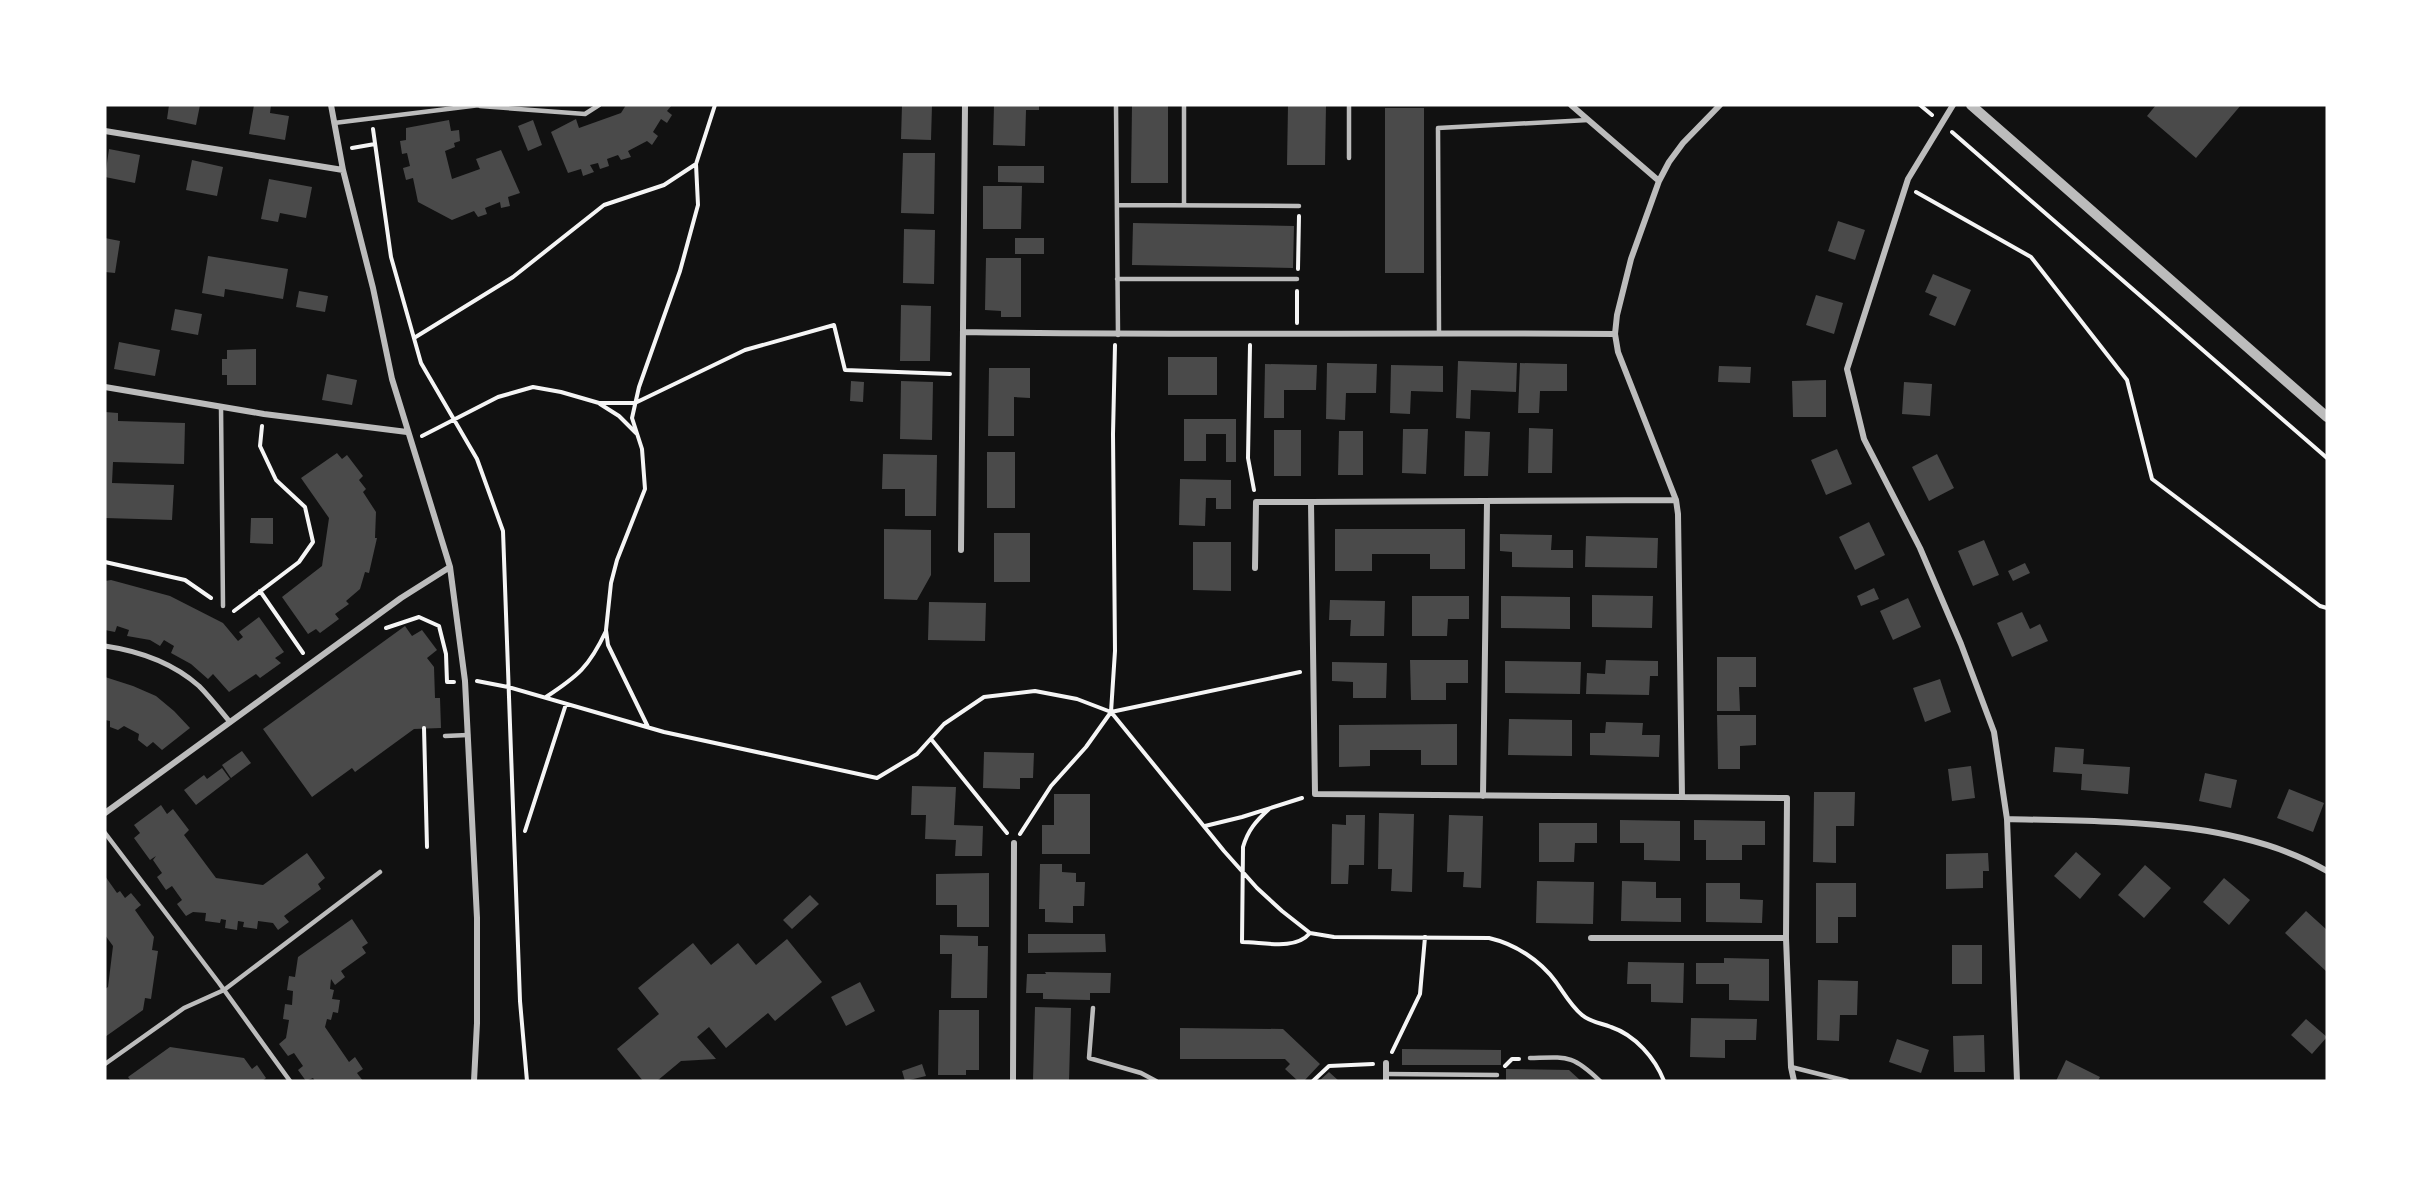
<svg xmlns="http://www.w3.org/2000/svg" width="2432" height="1186" font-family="'Exo 2',sans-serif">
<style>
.building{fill:#4a4a4a}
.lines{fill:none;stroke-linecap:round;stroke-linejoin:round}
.path{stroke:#f5f5f5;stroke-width:4}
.service{stroke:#bcbcbc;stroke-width:4.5}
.pedestrian{stroke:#bcbcbc;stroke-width:5}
.minor{stroke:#bcbcbc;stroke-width:6}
.tertiary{stroke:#bcbcbc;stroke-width:10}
</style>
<rect width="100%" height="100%" fill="#111"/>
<path class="building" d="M169 105H200L196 125 167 119Z
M254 105H271L270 113 289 116 285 140 249 134Z
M626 105H672L667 111 672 115 667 123 661 119 653 132 658 136 652 145 647 141 628 151 631 157 621 160 618 155 607 159 609 166 600 169 598 163 590 165 594 172 583 176 581 169 568 173 551 132 576 119 579 128 621 113Z
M902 105H932L931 140 901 139Z
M994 105H1039V110H1026L1025 146 993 145Z
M1132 105H1168V183H1131Z
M1288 105H1326L1325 165H1287Z
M2156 105H2241L2196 158 2147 116Z
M1385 108H1424V273H1385Z
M449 120 451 131 459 130 460 141 454 143 455 147 445 151 452 179 480 169 476 159 501 150 520 193 508 197 510 206 501 208 500 202 485 208 487 214 478 217 474 211 452 220 418 202 413 178 406 180 403 168 410 166 407 153 402 154 400 141 406 140V128Z
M533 120 542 145 528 151 518 126Z
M109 149 140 155 135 183 105 177Z
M903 153H935L934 214 901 213Z
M192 160 223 167 217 196 186 190Z
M998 166H1044V183L998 182Z
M269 179 312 187 306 218 280 213 278 222 261 219Z
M983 186H1022L1021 229H983Z
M1838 221 1865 230 1855 260 1828 251Z
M1133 223 1294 226 1293 268 1132 265Z
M904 229 935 230 934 284 903 283Z
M105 238 120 241 115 273 105 272Z
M1015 238H1044V254H1015Z
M208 256 288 269 283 299 225 289 224 297 202 293Z
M986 258H1021V317H1001V311L985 310Z
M1933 274 1971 290 1955 326 1929 315 1937 297 1925 292Z
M299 291 328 296 325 312 296 307Z
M1816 295 1843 303 1834 334 1806 325Z
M901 305 931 306 930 361H900Z
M175 309 202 314 198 335 171 330Z
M119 342 160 350 155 376 114 369Z
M256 349V385H227V375H222V359H227V350Z
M1168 357H1217V395H1168Z
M1458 361 1517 363 1516 392 1471 390 1470 419 1456 418Z
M1327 363 1377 364 1376 393H1346L1345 420 1326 419Z
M1520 363 1567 364V391H1540L1539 413H1518Z
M1265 364 1317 365 1316 390H1284V418H1264Z
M1391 365 1443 366V392L1411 391 1410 414 1390 413Z
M1719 366 1751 367 1750 383 1718 382Z
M989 368H1030V398L1014 397V436H988Z
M327 374 357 380 352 405 322 400Z
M1826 380V417H1793L1792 381Z
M851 381 864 382 863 402 850 401Z
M901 381 933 382 932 440 900 439Z
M1904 382 1932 384 1930 416 1902 414Z
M105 412 118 413V421L185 423 184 464 113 462 112 483 174 485 172 520 105 518Z
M1184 419H1236V462H1226V434H1206V461H1184Z
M1529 428 1553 429 1552 473H1528Z
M1403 429H1428L1426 474 1402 473Z
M1274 430H1301V476H1274Z
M1339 431H1363V475H1338Z
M1465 431 1490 432 1488 476H1464Z
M1837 449 1852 484 1826 495 1811 460Z
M987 452H1015V508H987Z
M337 453 342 459 347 455 363 476 359 480 366 489 363 492 376 512 375 538H377L369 573 365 572 360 589 346 601 349 604 335 614 339 619 320 633 316 629 308 634 282 597 322 566 329 518 301 478Z
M883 454 937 455 936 516H905V489H882Z
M1937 454 1954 488 1929 501 1912 467Z
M1180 479 1231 480V509H1216V498H1206L1205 526 1179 525Z
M251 518H273V544L250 543Z
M1869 522 1885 555 1855 570 1839 537Z
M884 529 931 530V575L917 600 884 599Z
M1335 529H1465V569H1430V554H1372V571H1335Z
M994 533H1030V582H994Z
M1500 534 1552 535 1551 550H1573V568L1512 567V552L1500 551Z
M1586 536 1658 538 1657 568 1585 567Z
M1984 540 1999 575 1973 586 1958 551Z
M1193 542H1231V591L1193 590Z
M2025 563 2030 573 2013 581 2008 571Z
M111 580 170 596 223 623 238 641 243 637 239 632 259 617 284 652 275 658 281 663 260 678 256 674 229 692 213 674 208 679 191 664 171 653 174 646 164 640 160 646 150 640 127 636 129 630 117 626 115 632 105 630V581Z
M1874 588 1879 599 1861 606 1857 596Z
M1592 595 1653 596 1652 628 1592 627Z
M1412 596H1469V619H1448L1447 636H1412Z
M1501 596 1570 597V629L1501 628Z
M1908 598 1921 627 1893 640 1880 611Z
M1330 600 1385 601 1384 636H1350L1351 620H1329Z
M929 602 986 603 985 641 928 640Z
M2022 612 2030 629 2040 624 2048 641 2012 657 1997 623Z
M405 626 412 636 422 630 437 650 427 658 434 667 435 698H440L441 728 414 729 355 772 352 768 312 797 263 729Z
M1717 657H1756V687H1739L1740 711H1717Z
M1410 660H1468V683H1446V700H1411Z
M1606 660 1658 661V676H1650L1649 695 1586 694 1587 673 1605 674Z
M1505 661 1581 662 1580 694 1505 693Z
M1332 662 1387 663 1386 698H1353V682L1332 681Z
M105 677 133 686 156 696 174 711 190 728 162 750 153 742 147 747 138 740 139 734 124 726 118 730 110 727V721L105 720Z
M1940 679 1951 712 1925 722 1913 688Z
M1717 715H1756V745L1740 746V769H1718Z
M1509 719 1572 720V756L1508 755Z
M1606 722 1643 723 1642 735H1660L1659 757 1590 755V733H1605Z
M1457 724V765H1421V750H1370V766L1339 767V725Z
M2055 747 2084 749 2083 764 2130 767 2128 794 2081 790 2082 774 2053 772Z
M242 751 251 763 231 778 222 765Z
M984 752 1034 753 1033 778H1020V789L983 788Z
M1971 766 1975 798 1952 801 1948 769Z
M222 768 230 779 196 805 184 790 204 775 207 779Z
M2205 773 2237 780 2231 808 2199 801Z
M912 786 956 787 954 825 983 826 982 856H955L956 840 925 839 926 815H911Z
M2289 789 2324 803 2313 832 2277 818Z
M1814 792H1855L1854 826H1836V863L1813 862Z
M1054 794H1090V854H1042V825H1054Z
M161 805 167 814 173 809 189 830 184 835 216 878 263 885 307 853 325 878 318 884 321 889 284 916 289 922 278 930 273 923 258 921 257 929 243 927 244 922 238 921 237 930 225 928 226 920 221 919 220 923 205 921 206 913 193 912 186 916 177 904 182 900 172 886 166 890 157 877 162 873 153 860 156 856 150 860 134 838 140 833 134 825Z
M1379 813 1414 814 1412 892 1391 891 1392 869H1378Z
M1346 815H1365L1364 865H1349L1348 884H1331L1332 824 1346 825Z
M1449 815 1483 816 1481 888 1463 887 1464 872H1447Z
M1620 820 1680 821V861L1644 860V843H1620Z
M1694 820 1765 821V845H1742V860H1706V840H1694Z
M1539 823H1597V843H1575L1574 862H1539Z
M2076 852 2101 874 2080 899 2054 876Z
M1988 853 1989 871H1983V888L1946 889V854Z
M1040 864H1062V872L1076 873V882H1085L1084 906H1073V923L1045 922V909H1039Z
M2145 865 2171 888 2144 918 2118 895Z
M989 873V927H957V905H936V874Z
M105 876 117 893 120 891 125 898 131 893 141 905 135 910 154 937 152 950 158 951 151 999 145 998 143 1010 105 1037V989L108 987 113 946 105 935Z
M2224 878 2250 900 2229 925 2203 902Z
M1537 881 1594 882 1593 924 1536 923Z
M1622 881 1656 882V898H1681V922L1621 921Z
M1706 883H1740V899L1763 900 1762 923 1706 922Z
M1816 883H1856V917H1838V943H1816Z
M810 895 819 904 792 929 783 920Z
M2306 911 2327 930V972L2285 933Z
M352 919 368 943 362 947 366 953 341 971 345 977 335 985 331 979 330 989 334 990 332 999 340 1000 338 1013 333 1012 331 1020 327 1019 325 1027 349 1062 355 1057 363 1069 357 1073 363 1081H315L313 1078 306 1081 298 1070 303 1066 294 1053 288 1056 279 1044 286 1038 289 1020 283 1019 285 1004 292 1005 293 991 287 990 289 976 295 977 298 957Z
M1028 934H1105L1106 952 1028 953Z
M940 935 978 936V946H988L987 998H951L952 954H940Z
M787 939 822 982 775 1021 768 1013 726 1048 709 1027 697 1037 716 1059 681 1061 657 1081H643L617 1049 659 1014 638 988 693 943 711 965 738 943 756 965Z
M1952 945H1982V984H1952Z
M1724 958 1769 959V1001L1729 1000V984H1696V963H1724Z
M1628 962 1684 963 1683 1003 1651 1002V984H1627Z
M1045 972 1111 973 1110 993H1090V1000L1043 999V993H1026L1027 974H1046Z
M1818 980 1858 981 1857 1015H1840L1839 1041 1817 1040Z
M860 982 875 1011 846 1026 831 997Z
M1035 1007 1071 1008 1069 1081 1033 1080Z
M939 1010H979V1070H966V1075H938Z
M1691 1018 1757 1019 1756 1040H1725V1058L1690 1057Z
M2306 1019 2327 1037 2312 1054 2291 1035Z
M1180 1028 1283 1029 1320 1064 1304 1081H1298L1285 1069 1290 1064 1285 1059H1180Z
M1984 1035 1985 1072H1954L1953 1036Z
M1897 1039 1929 1050 1921 1073 1889 1062Z
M170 1047 244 1058 252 1069 257 1065 266 1078 262 1081H131L128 1077Z
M1402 1049 1501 1050V1065H1402Z
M2066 1060 2100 1077 2098 1081H2056Z
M922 1064 926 1076 905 1081 902 1071Z
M1506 1069 1569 1070 1581 1081H1506Z
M1329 1072 1339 1081H1319Z"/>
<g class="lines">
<path class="path" d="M1920 105 1932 115
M373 129 391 257 421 363 477 459 503 531 520 1001 527 1081
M1952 132 2327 458
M352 148 375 144
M1916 192 2031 257 2127 380 2152 479 2320 606 2327 608
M1298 269 1299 216
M1297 323V291
M414 338 513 277 604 205 664 185 696 164 715 105
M1250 345 1248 458 1254 490
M600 404 619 416 636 433
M422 436 498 397 533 387 561 392 599 403H635L745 350 834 325 845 370 950 374
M105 562 185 580 211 598
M260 591 303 653
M234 611 299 562 313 542 305 507 276 480 260 446 262 426
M386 628 419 617 439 626 446 654 447 682H454
M477 681 508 687 664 732 877 778 917 754 944 724 984 697 1035 691 1077 699 1111 712 1300 672
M546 697C578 676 589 667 606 631
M1111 712 1224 851 1257 888 1282 911 1310 933 1334 937 1489 938C1515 944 1540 960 1556 982 1564 993 1571 1006 1582 1015 1590 1022 1601 1023 1611 1027 1635 1035 1655 1058 1664 1081
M648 727 608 645 606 630 611 583 617 560 645 489 642 449 632 418 639 387 680 271 698 205 696 164
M424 728 427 847
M931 739 1007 833
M1269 809C1256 821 1248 830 1243 847L1242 942C1263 942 1295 951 1310 933
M1205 826 1242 817 1302 798
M525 831 566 704
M1020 834 1051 786 1086 747 1111 712 1115 651 1113 434 1115 345
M1392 1052 1420 994 1425 937
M1505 1066 1512 1059H1519
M1313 1081 1329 1066 1373 1064"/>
<path class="service" d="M1116 105 1118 335
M480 106 585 114 599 105
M334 123 480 105
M1349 158V105
M1117 205 1299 206
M1184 205V105
M1117 279H1297
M1439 332 1438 128 1588 120
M221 407 223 606
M445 736 468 735
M105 833 219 983 290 1081
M1093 1008 1089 1058 1141 1073 1156 1081
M1530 1058C1567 1057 1572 1054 1600 1081
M105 1064 184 1008 224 990 380 872
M1791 1067 1847 1081
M1386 1074 1497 1075"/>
<path class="pedestrian" d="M105 646C139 651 173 663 199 686 210 697 220 710 230 722"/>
<path class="minor" d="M331 105 343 170 373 288 392 379 450 567 465 681 477 918V1023L474 1081
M1571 105 1659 181
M1720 105 1683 143 1669 162 1659 181 1631 259 1617 315 1615 334 1618 352 1676 500 1678 514 1682 797 1787 798 1786 938 1791 1067 1794 1081
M1953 105 1908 179 1847 369 1864 439 1920 548 1961 644 1994 732 2007 819 2017 1081
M105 131 343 170
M964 332C1181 336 1398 332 1615 334
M105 387 264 414 407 432
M1676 500 1311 502 1315 794 1682 797
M961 550 965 105
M1255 568 1256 502H1311
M1483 796 1487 502
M105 813 401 598 450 567
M2007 819C2109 822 2236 818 2327 871
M1591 938H1786
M1013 1081 1014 843
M1386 1081V1063"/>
<path class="tertiary" d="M1971 105 2327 417"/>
</g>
<rect width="2432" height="1186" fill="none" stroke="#ffffff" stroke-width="213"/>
</svg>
